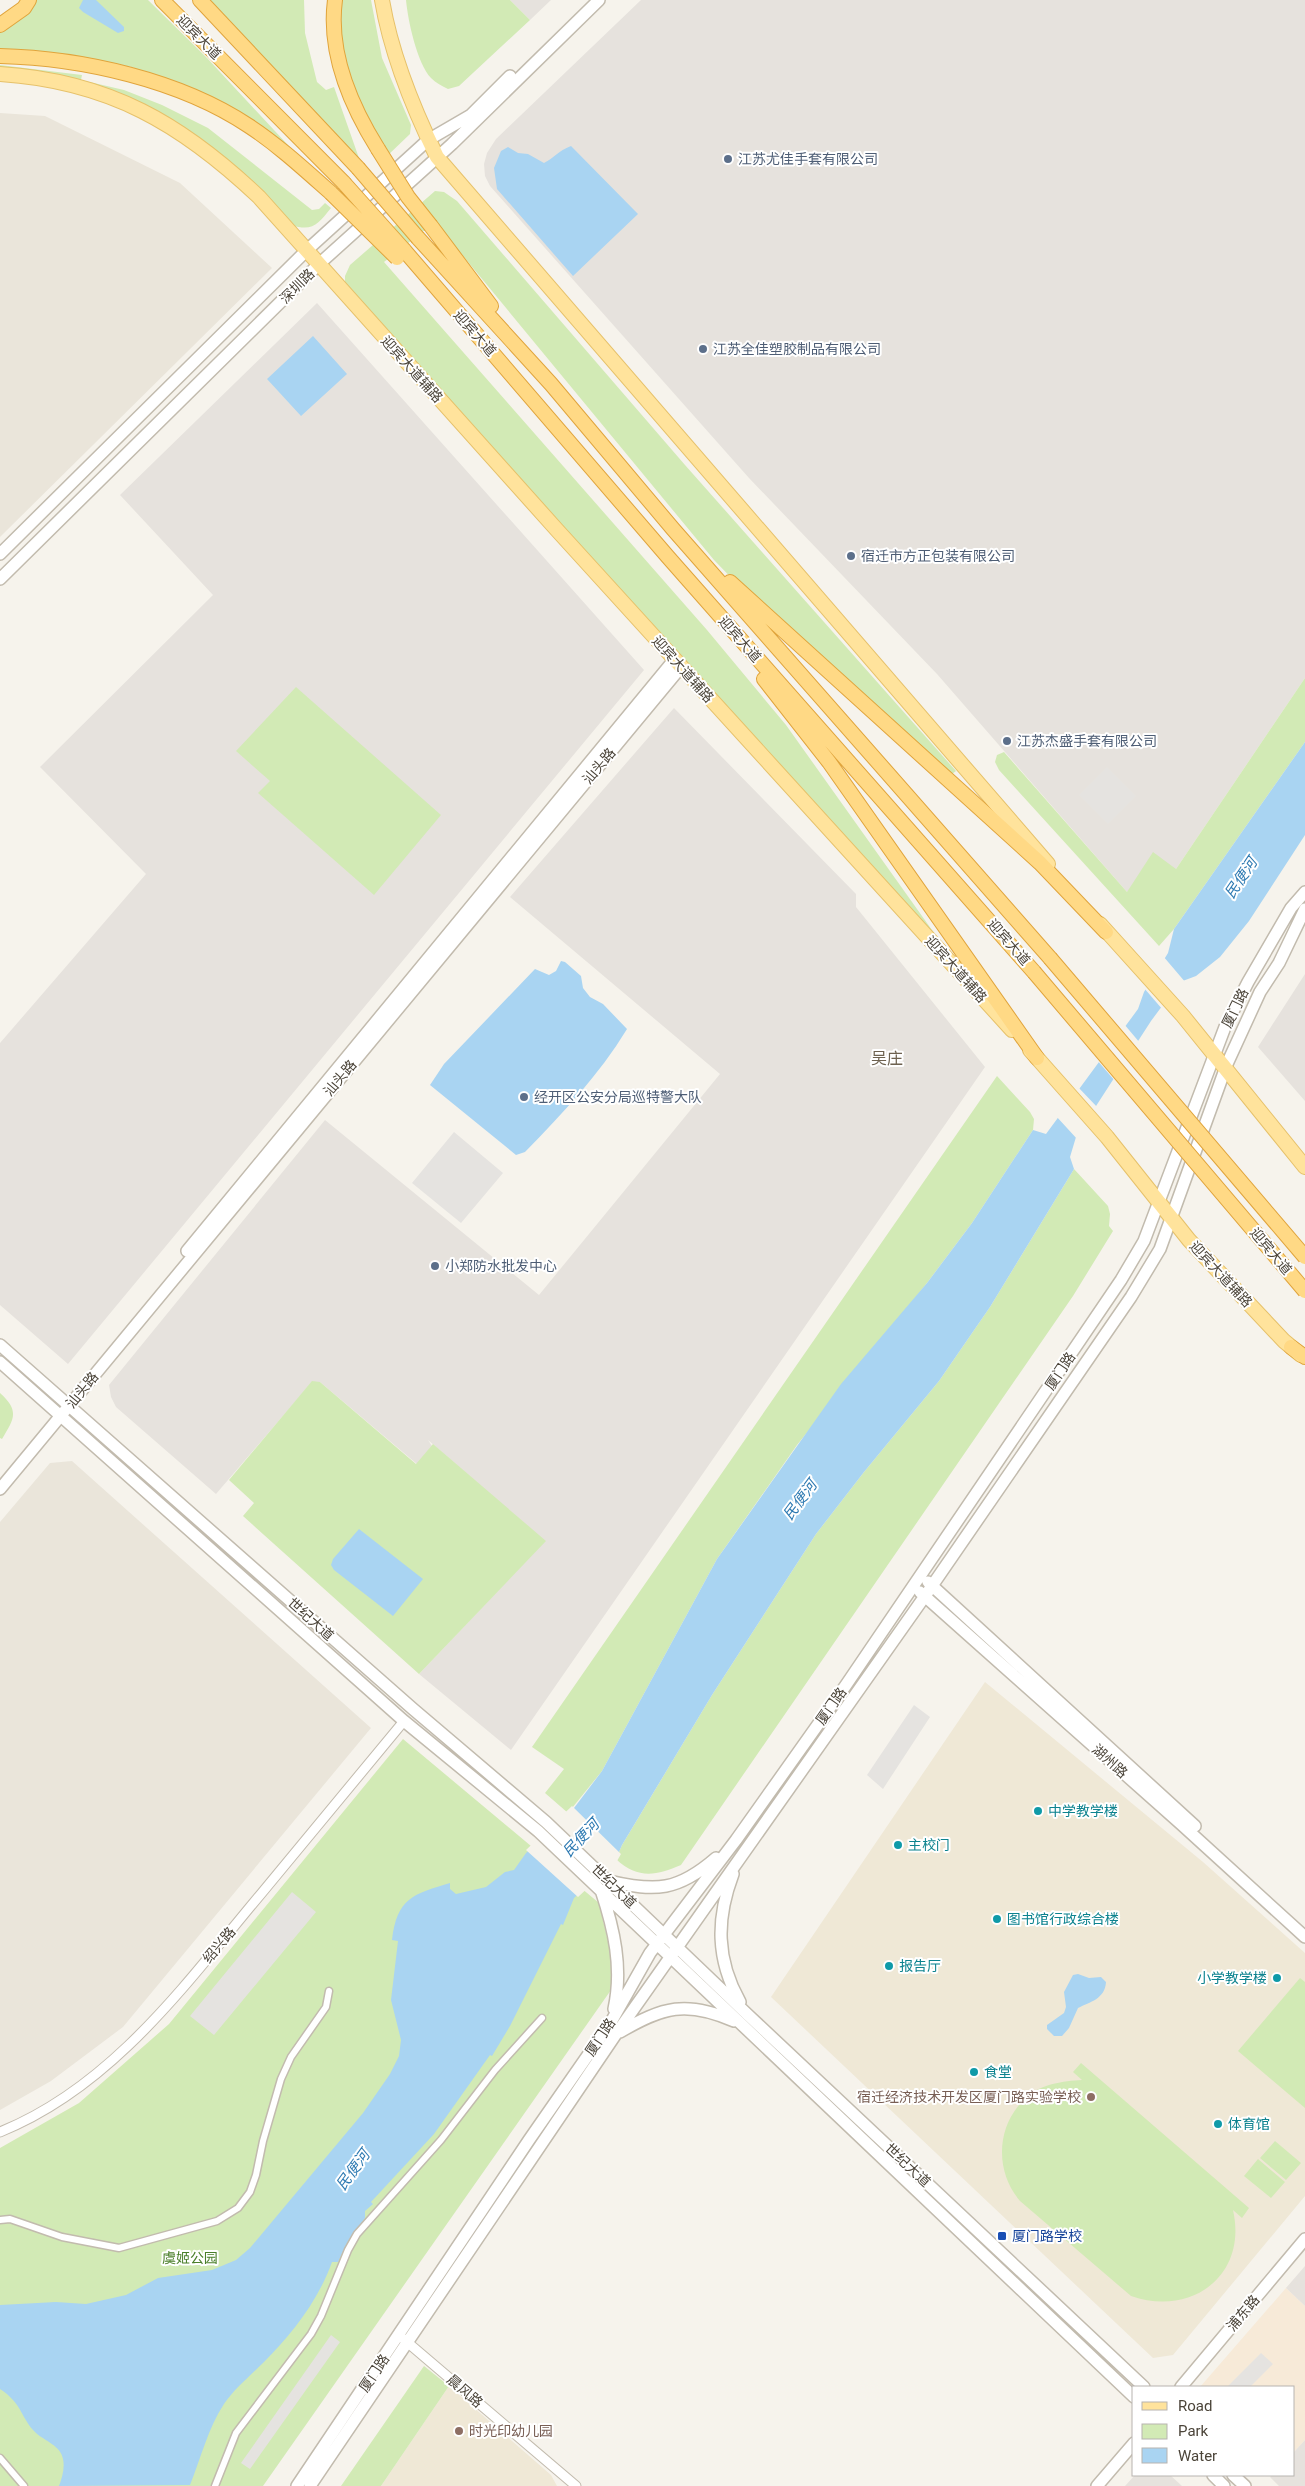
<svg xmlns="http://www.w3.org/2000/svg" width="1305" height="2486" font-family="Roboto,'Noto Sans SC',sans-serif">
<style>
.residential{fill:#eae5da}
.commercial{fill:#f7ead8}
.industrial{fill:#e6e2dd}
.education{fill:#efe8d6}
.green{fill:#d2eab5}
.parking{fill:#e5e3e0}
.water{fill:#a9d4f2}
.pier{fill:#f6f3ec}
.lines{fill:none;stroke-linecap:round;stroke-linejoin:round}
.pedestrian-casing{stroke:#c2bbae;stroke-width:9}
.minor-casing{stroke:#c2bbae;stroke-width:11}
.tertiary-casing{stroke:#c2bbae;stroke-width:14}
.primary-casing{stroke:#e6c16a;stroke-width:16}
.trunk-casing{stroke:#e0a43c;stroke-width:16}
.pedestrian{stroke:#fff;stroke-width:6}
.minor{stroke:#fff;stroke-width:9}
.tertiary{stroke:#fff;stroke-width:11}
.primary{stroke:#ffe39c;stroke-width:14}
.trunk{stroke:#ffd985;stroke-width:14}
.trunk-bridge-casing{stroke:#e0a43c;stroke-width:16;stroke-linecap:butt}
.trunk-bridge{stroke:#ffd985;stroke-width:14}
.service-dot{fill:#5c6f8a;stroke:#fff;stroke-width:2}
.culture-dot{fill:#0f9aa8;stroke:#fff;stroke-width:2}
.education-dot{fill:#8d6e63;stroke:#fff;stroke-width:2}
.transit-dot{fill:#1a4fb4;stroke:#fff;stroke-width:2}
.labels{text-anchor:middle;stroke-width:4;stroke-linejoin:round;paint-order:stroke}
.street-label{font-size:14px;fill:#4b4439;stroke:#fff}
.service-label{font-size:14px;fill:#4e5e75;stroke:#fff;text-anchor:start}
.culture-label{font-size:14px;fill:#0d838f;stroke:#fff;text-anchor:start}
.education-label{font-size:14px;fill:#785e54;stroke:#fff;text-anchor:end}
.transit-label{font-size:14px;fill:#164399;stroke:#fff;text-anchor:start}
.park-label{font-size:14px;fill:#4a7f2a;stroke:#fff}
.water-label{font-size:15px;font-style:italic;fill:#2e7ab2;stroke:#fff}
.quarter-label{font-size:16px;fill:#6e6250;stroke:#fff}
</style>
<rect width="100%" height="100%" fill="#f6f3ec"/>
<path class="residential" d="M0 113 45 116 180 183 272 268 0 537Z
M72 1461 371 1728 123 2027 51 2081 0 2110V1522L50 1463Z"/>
<path class="commercial" d="M1286 2288 1305 2306V2440L1294 2452V2387H1200Z"/>
<path class="industrial" d="M510 0H551L530 20Z
M641 0H1305V678L1176 869 1127 892 937 674 749 478 490 186 485 176 484 164 487 153 496 139Z
M317 303 644 670 68 1364 0 1305V1043L146 874 40 767 213 595 120 495Z
M674 708 856 894V907L985 1067 511 1750 419 1674 545 1541 428 1440 432 1446 417 1464 320 1382H312L216 1494 116 1407 111 1397 109 1385 325 1120 539 1295 720 1074 510 897Z
M1305 974V1101L1258 1047Z
M1305 2266V2306L1286 2288Z
M1305 2440V2486H1279L1270 2477 1272 2475H1294V2452Z
M1135 2475H1170L1182 2486H1125Z"/>
<path class="education" d="M985 1682 1203 1862 1305 1953V2196L1173 2355 1153 2358 771 1997Z
M449 2386 551 2475 557 2486H381Z"/>
<path class="green" d="M33 0H148L207 58 313 172 199 93 132 67 63 55 0 52V30Z
M205 0H304L305 33 317 82 326 90 334 87 360 161Z
M337 0H371L382 58 411 125 410 134 386 157 365 119 340 54Z
M406 0H510L530 20 459 86 448 89C442 86 436 83 431 78 417 63 408 21 406 0Z
M0 65 82 75 81 80 124 90 162 105 208 128 312 210 319 209 325 203 331 208C318 224 313 232 291 225L168 118 0 70Z
M435 191 444 192 457 201 685 465 956 771 948 777 747 594 714 560 435 222 384 262 707 630 786 725 959 968 345 285V276L350 265Z
M1305 678V742L1174 929 1159 946 999 770 995 762 997 755 1004 752 1127 892 1153 852 1176 869Z
M296 687 441 815 374 895 258 793 270 781 236 751Z
M997 1076 1030 1112 1034 1119 1033 1130 972 1223 927 1283 797 1445 717 1559 602 1771 568 1813 545 1793 564 1769 532 1747Z
M1074 1169 1108 1206 1110 1214 1109 1226 1113 1231 1073 1296 681 1865C656 1876 637 1879 616 1859L622 1845 712 1695 816 1534 864 1472 939 1381 990 1307Z
M312 1381 320 1382 416 1464 433 1444 546 1541 419 1674 243 1516 254 1503 229 1480Z
M0 1393C20 1411 14 1419 2 1439L0 1438Z
M403 1739 599 1903 612 1959 611 1990 263 2486H0V2148L79 2103 169 2024Z
M1300 1978 1305 1982V2108L1238 2051Z
M1081 2063 1249 2208 1242 2218 1233 2210C1248 2276 1191 2317 1131 2296L1020 2201C994 2171 996 2124 1027 2097 1041 2084 1063 2081 1082 2080L1073 2072Z
M1275 2141 1301 2163 1286 2180 1260 2158Z
M1258 2159 1285 2182 1271 2198 1244 2176Z
M424 2366 449 2386 381 2486H341Z"/>
<path class="parking" d="M1107 767 1136 796 1108 824 1079 795Z
M454 1132 503 1173 461 1223 412 1183Z
M914 1705 930 1717 883 1789 867 1775Z
M292 1892 316 1912 214 2035 190 2016Z
M331 2335 340 2342 250 2469 241 2463Z
M1261 2353 1273 2364 1250 2387H1227Z"/>
<path class="water" d="M83 0H96L124 27V31L118 33 83 12 79 8Z
M571 146 638 214 573 276 497 189 494 168 501 151 508 147 518 153 528 154 544 163C554 158 558 151 571 146Z
M313 336 347 374 301 416 267 379Z
M1305 742V835L1249 921 1220 957 1196 976 1180 982 1151 1021 1076 1137 1070 1157 1074 1169 990 1307 939 1381 864 1472 816 1534 712 1695 622 1845 616 1859 574 1898 563 1925 561 1924 510 2026 492 2056 490 2055 434 2134 371 2202 373 2204 365 2211V2218L348 2241 338 2262H332C318 2301 292 2334 264 2362 250 2376 235 2388 224 2404 208 2428 201 2458 190 2485L59 2486C62 2478 65 2468 63 2459 61 2446 45 2441 36 2433 21 2419 23 2404 0 2389V2305L56 2302 86 2304 126 2295 158 2278 212 2270 236 2260 250 2248 363 2113 390 2074 399 2056 401 2040 391 2000 398 1941 392 1940C397 1898 413 1894 450 1883V1889L456 1894 486 1887 505 1872 514 1870 526 1853 574 1808 602 1771 717 1559 841 1384 927 1283 972 1223 1033 1130 1046 1134 1138 1009 1144 992 1168 953 1174 929Z
M561 961 565 962 581 976 583 988 590 997 603 1004 627 1029C599 1075 563 1113 525 1152L516 1155 430 1085 444 1064 535 969 549 975 556 971Z
M359 1529 423 1579 393 1616 334 1570 331 1565 333 1559Z
M1078 1974 1089 1978 1101 1977 1106 1982C1105 1999 1090 2002 1078 2008L1069 2028 1062 2036H1054L1047 2029V2025L1064 2013 1066 2007 1064 1992 1073 1975Z"/>
<path class="pier" d="M1163 956 1186 983 1182 984 1163 1010 1144 988Z
M1124 1024 1140 1043 1115 1081 1097 1060Z
M1078 1087 1098 1108 1078 1140 1056 1116Z
M572 1806 621 1854 617 1861 578 1897 526 1850Z"/>
<g class="lines">
<defs>
<path id="pedestrian" d="M0 2220 10 2219 62 2237 119 2248 217 2221 238 2208 250 2192 256 2175 263 2141 281 2079 291 2057 326 2007 329 1991
M0 2458 24 2486
M215 2486 236 2433 311 2334 321 2316 348 2250 357 2234 441 2140 495 2070 542 2018"/>
<path id="minor" d="M0 2132C107 2089 179 1993 250 1907 302 1845 353 1782 404 1721
M400 2336 576 2486"/>
<path id="tertiary" d="M0 554 306 251 428 140 471 115 510 76
M0 579 318 265 452 144 599 0
M187 1251 674 660
M0 1345 413 1709 546 1822 747 2014 1144 2387
M0 1362 404 1721 538 1831 1134 2397
M0 1489 681 667
M928 1582 1195 1826
M920 1592 1181 1824 1305 1937
M733 1874C716 1919 716 1959 740 2002
M609 1881C656 1892 678 1891 716 1858
M601 1890C614 1929 623 1968 614 2009
M620 2032C663 2007 686 2000 734 2021
M1181 2387 1305 2239
M1213 2475 1224 2486
M1233 2475 1245 2486
M297 2486 529 2140 611 2022 650 1953 736 1840 846 1685 1121 1280 1144 1241 1225 1027 1248 982 1291 908 1305 892
M310 2486 616 2034 925 1596 1131 1297 1160 1249 1227 1064 1260 992 1279 963 1305 909
M1097 2486 1134 2443"/>
<path id="primary" d="M382 0C391 54 413 108 437 157L1048 864
M0 74C109 81 182 124 259 197L557 530 1012 1030
M1100 924 1183 1016 1305 1167
M1030 1050 1107 1137 1189 1240 1284 1341 1301 1355"/>
<path id="trunk" d="M162 0 344 183
M200 0 358 168
M335 0C328 52 351 106 378 149
M0 25 24 8 29 0
M0 56C82 58 180 80 249 126 278 145 305 170 331 193
M431 226 491 306
M418 238 551 384 673 529 1050 958
M404 250 668 557 1034 972
M730 582 1040 863 1106 932
M764 679 829 762 1037 1058
M1291 1347 1305 1357"/>
</defs>
<use href="#pedestrian" class="pedestrian-casing"/>
<use href="#minor" class="minor-casing"/>
<use href="#tertiary" class="tertiary-casing"/>
<use href="#primary" class="primary-casing"/>
<use href="#trunk" class="trunk-casing"/>
<use href="#pedestrian" class="pedestrian"/>
<use href="#minor" class="minor"/>
<use href="#tertiary" class="tertiary"/>
<use href="#primary" class="primary"/>
<use href="#trunk" class="trunk"/>
<defs>
<path id="trunk-bridge" d="M378 149 408 197 431 226
M358 168 418 238
M344 183 404 250
M331 193 397 258
M1050 958 1305 1257
M1034 972 1305 1291"/>
</defs>
<use href="#trunk-bridge" class="trunk-bridge-casing"/>
<use href="#trunk-bridge" class="trunk-bridge"/>
</g>
<g class="service-dot">
<circle cx="728" cy="159" r="5"/>
<circle cx="703" cy="349" r="5"/>
<circle cx="851" cy="556" r="5"/>
<circle cx="1007" cy="741" r="5"/>
<circle cx="524" cy="1097" r="5"/>
<circle cx="435" cy="1266" r="5"/>
</g>
<g class="culture-dot">
<circle cx="1038" cy="1811" r="5"/>
<circle cx="898" cy="1845" r="5"/>
<circle cx="997" cy="1919" r="5"/>
<circle cx="889" cy="1966" r="5"/>
<circle cx="1277" cy="1978" r="5"/>
<circle cx="974" cy="2072" r="5"/>
<circle cx="1218" cy="2124" r="5"/>
</g>
<g class="education-dot">
<circle cx="1091" cy="2097" r="5"/>
<circle cx="459" cy="2431" r="5"/>
</g>
<rect class="transit-dot" x="997" y="2231" width="10" height="10" rx="2.5"/>
<g class="labels">
<g class="street-label">
<text transform="translate(199 37) rotate(45)" y="5">迎宾大道</text>
<text transform="translate(297 286) rotate(-45)" y="5">深圳路</text>
<text transform="translate(475 333) rotate(49)" y="5">迎宾大道</text>
<text transform="translate(412 369) rotate(48)" y="5">迎宾大道辅路</text>
<text transform="translate(740 639) rotate(49)" y="5">迎宾大道</text>
<text transform="translate(683 669) rotate(48)" y="5">迎宾大道辅路</text>
<text transform="translate(599 766) rotate(-50)" y="5">汕头路</text>
<text transform="translate(1009 942) rotate(49)" y="5">迎宾大道</text>
<text transform="translate(956 969) rotate(48)" y="5">迎宾大道辅路</text>
<text transform="translate(1235 1008) rotate(-64)" y="5">厦门路</text>
<text transform="translate(340 1078) rotate(-50)" y="5">汕头路</text>
<text transform="translate(1271 1251) rotate(50)" y="5">迎宾大道</text>
<text transform="translate(1221 1274) rotate(47)" y="5">迎宾大道辅路</text>
<text transform="translate(1060 1371) rotate(-56)" y="5">厦门路</text>
<text transform="translate(82 1390) rotate(-51)" y="5">汕头路</text>
<text transform="translate(311 1619) rotate(42)" y="5">世纪大道</text>
<text transform="translate(831 1706) rotate(-55)" y="5">厦门路</text>
<text transform="translate(1110 1761) rotate(42)" y="5">湖州路</text>
<text transform="translate(614 1886) rotate(44)" y="5">世纪大道</text>
<text transform="translate(219 1945) rotate(-50)" y="5">绍兴路</text>
<text transform="translate(600 2037) rotate(-56)" y="5">厦门路</text>
<text transform="translate(908 2165) rotate(43)" y="5">世纪大道</text>
<text transform="translate(1243 2313) rotate(-50)" y="5">浦东路</text>
<text transform="translate(374 2373) rotate(-56)" y="5">厦门路</text>
<text transform="translate(465 2391) rotate(41)" y="5">晨风路</text>
</g>
<g class="service-label">
<text x="738" y="164">江苏尤佳手套有限公司</text>
<text x="713" y="354">江苏全佳塑胶制品有限公司</text>
<text x="861" y="561">宿迁市方正包装有限公司</text>
<text x="1017" y="746">江苏杰盛手套有限公司</text>
<text x="534" y="1102">经开区公安分局巡特警大队</text>
<text x="445" y="1271">小郑防水批发中心</text>
</g>
<g class="culture-label">
<text x="1048" y="1816">中学教学楼</text>
<text x="908" y="1850">主校门</text>
<text x="1007" y="1924">图书馆行政综合楼</text>
<text x="899" y="1971">报告厅</text>
<text x="1267" y="1983" text-anchor="end">小学教学楼</text>
<text x="984" y="2077">食堂</text>
<text x="1228" y="2129">体育馆</text>
</g>
<g class="education-label">
<text x="1081" y="2102">宿迁经济技术开发区厦门路实验学校</text>
<text x="469" y="2436" text-anchor="start">时光印幼儿园</text>
</g>
<g class="transit-label">
<text x="1012" y="2241">厦门路学校</text>
</g>
<g class="park-label">
<text x="190" y="2263">虞姬公园</text>
</g>
<g class="water-label">
<text transform="translate(1241 878) rotate(-56)" y="5">民便河</text>
<text transform="translate(800 1500) rotate(-53)" y="5">民便河</text>
<text transform="translate(581 1838) rotate(-47)" y="5">民便河</text>
<text transform="translate(353 2170) rotate(-54)" y="5">民便河</text>
</g>
<g class="quarter-label">
<text x="887" y="1064">吴庄</text>
</g>
</g>
<rect x="1132" y="2386" width="162" height="90" fill="#ffffff" stroke="#b7b4b0"/>
<rect x="1142" y="2402" width="25" height="8" fill="#ffe39c" stroke="#b7b4b0"/>
<text x="1178" y="2411" font-size="15" fill="#4b4439">Road</text>
<rect x="1142" y="2424" width="25" height="15" fill="#d2eab5" stroke="#b7b4b0"/>
<text x="1178" y="2436" font-size="15" fill="#4b4439">Park</text>
<rect x="1142" y="2448" width="25" height="15" fill="#a9d4f2" stroke="#b7b4b0"/>
<text x="1178" y="2461" font-size="15" fill="#4b4439">Water</text>
</svg>
